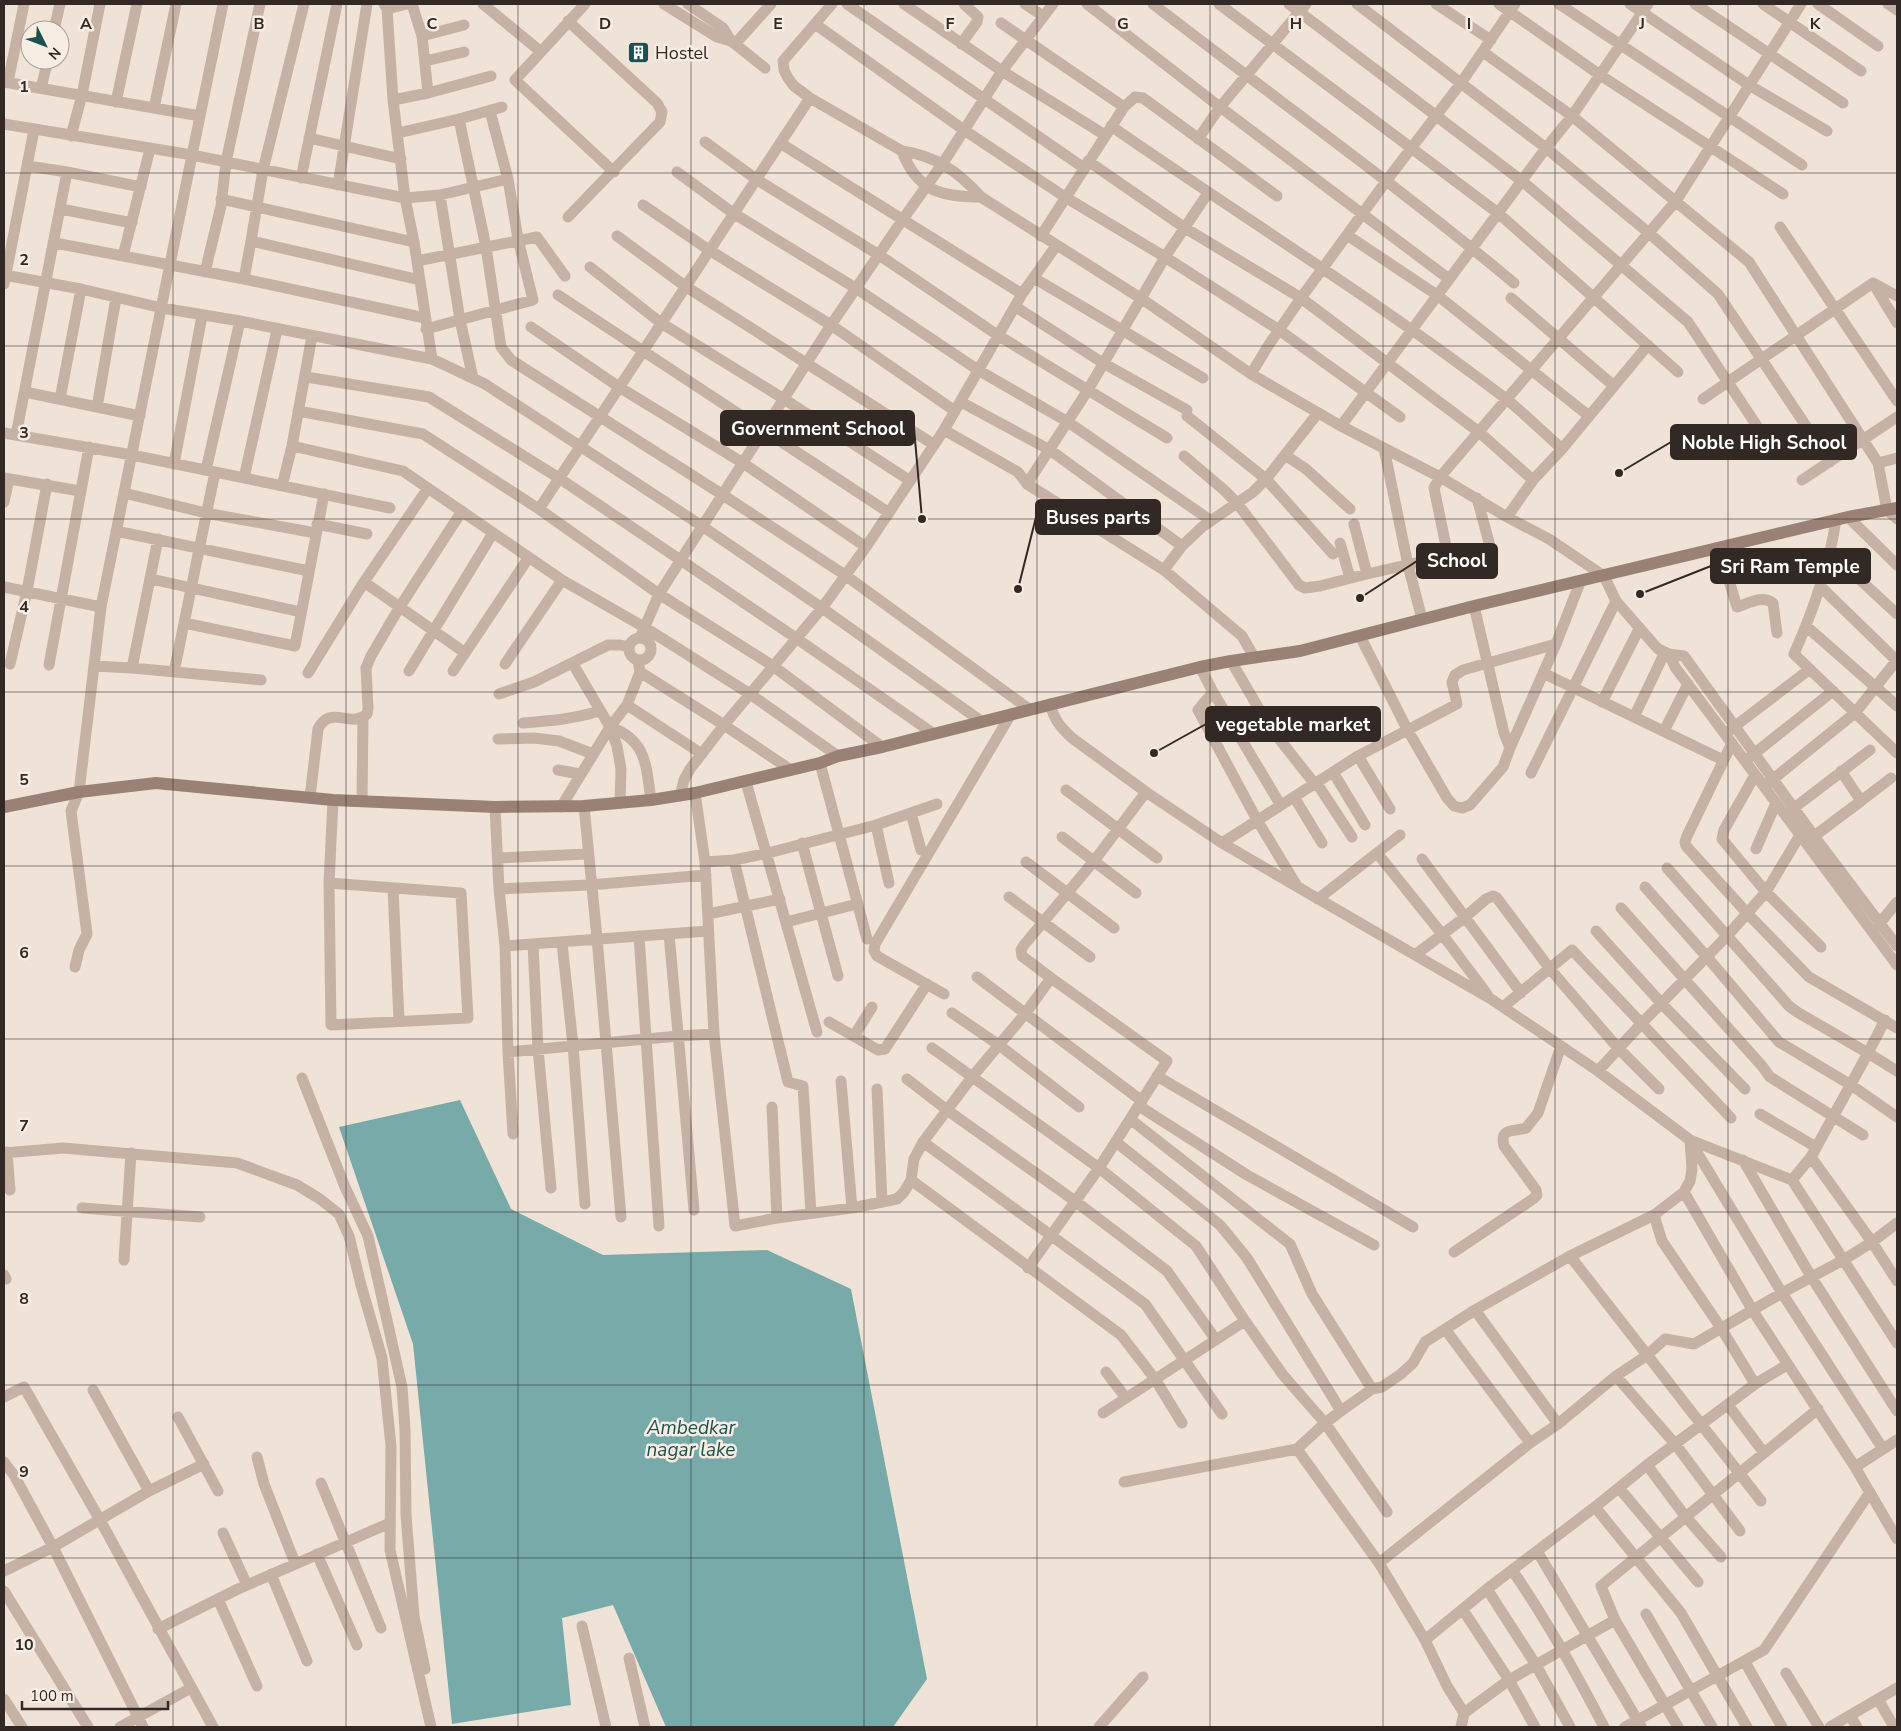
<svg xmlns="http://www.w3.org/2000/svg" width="1901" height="1731" font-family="'Nunito Sans',sans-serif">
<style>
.water{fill:#78aaaa}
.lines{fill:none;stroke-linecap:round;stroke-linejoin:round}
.street{stroke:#c6b2a4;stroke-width:11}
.secondary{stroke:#998176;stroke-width:12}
.grid{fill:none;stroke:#322925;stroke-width:1;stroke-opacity:0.55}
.labels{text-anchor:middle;stroke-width:5;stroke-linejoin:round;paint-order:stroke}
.poi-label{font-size:18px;fill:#322925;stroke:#f7ede3;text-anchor:start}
.water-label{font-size:19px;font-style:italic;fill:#1d5051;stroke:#f7ede3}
.grid-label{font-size:16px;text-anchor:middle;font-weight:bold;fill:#322925;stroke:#f7ede3;stroke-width:5;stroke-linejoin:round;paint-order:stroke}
.leader{fill:none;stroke:#322925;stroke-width:2}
.callout-dot{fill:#322925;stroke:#f7ede3;stroke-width:2}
.callout{fill:#322925;stroke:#322925;stroke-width:2}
.callout-label{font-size:19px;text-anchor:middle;font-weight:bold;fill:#fff}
</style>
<rect width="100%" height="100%" fill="#efe2d7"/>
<path class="water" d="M460 1100 511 1209 603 1255 767 1250 851 1289 927 1679 893 1727H666L613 1605 562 1618 571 1705 452 1724 413 1344 339 1127Z"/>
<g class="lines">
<path class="street" d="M304 4 263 170 251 241 420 280
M384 4 387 9 393 100 405 198 414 242 432 359
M412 4 422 36 428 93
M483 4 540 51
M585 4 515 80 614 172
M664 4 717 37 731 41 735 44 771 4
M688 4 723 28 731 41
M832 4 783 61 784 70 788 78 794 86 810 98 902 151
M847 4 1084 168
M904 4 1002 71 1105 135
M1025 4 1043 16
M1087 4 1220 107 1449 279
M1153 4C1273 97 1397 185 1514 283
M1219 4 1498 213 1678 372
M1289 4 1522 181 1688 322 1761 432 1770 452
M1357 4 1546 148 1649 233 1718 294 1830 462
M1436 4 1491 40
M1499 4 1600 75 1783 194
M1559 4 1802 165
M1630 4 1749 85 1827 131
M1695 4 1843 103
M1763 4 1861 71
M1818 4 1878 46
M1888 4 1897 10
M387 9 407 4
M568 21 657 103 662 112 660 122 568 217
M1001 23 1124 107
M815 24 964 130 1065 197 1165 257 1279 330 1400 417
M54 30 60 4
M422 36 464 25
M735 44 765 68
M961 44 977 22 978 17 964 4
M1483 52 1572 116 1749 262 1878 463 1887 510 1897 519
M425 61 464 52
M4 82 200 116
M8 82 24 4
M41 88 48 60
M393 100 428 93 491 76
M116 102 137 4
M154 108 176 4
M459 119 486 247 501 347 511 360 723 495 845 575 1029 709
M4 124 192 155 223 4
M1111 126C1242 217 1378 301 1505 398 1525 414 1543 432 1562 449
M398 133 459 119 502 107
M71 136 82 95 100 4
M309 138 401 159
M1198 139 1220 107 1306 4
M705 142 756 179 879 255 999 336 1167 438
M780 143 1022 294
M1088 161 1185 228 1301 298 1479 432 1533 480
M67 172 141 187
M677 172 733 213 857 289 978 370 1068 422 1210 520
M301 178 337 4
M338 185 367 4
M440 195 460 320 473 378
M981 197C941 197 917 191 902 151 936 156 958 171 981 197L1142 299 1251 374 1341 426 1440 477 1507 517 1549 539 1604 576 1616 601 1658 649 1669 654 1684 656 1814 836 1897 946
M221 199 414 242
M643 205 709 250 831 325 955 411
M61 209 132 223
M1780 227 1897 401
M1347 235 1437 295 1589 416
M617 236 685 286 933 444
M1041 236 1124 107 1135 97 1143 98 1277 196
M55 243 244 279 425 318
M123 256 150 149
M417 261 537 237 565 276
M590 267 661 323 784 399 909 480
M205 272 221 206 226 162 260 4
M4 275 81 289 162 308 240 321 432 359 485 384 702 526 822 608 981 721
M1034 278 1203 378
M244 279 251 241
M1873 283 1897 323
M4 284 34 130
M1875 284 1897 296
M558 295 888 512
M1511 298 1614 386
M1016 307 1103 363 1187 410
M531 327 619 387 743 463 866 547
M426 329 533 300 518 239 508 179
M1251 374 1268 346 1301 298 1387 180 1461 83 1515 4
M306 377 429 397 559 478 796 638 934 734
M25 392 140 416
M60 399 81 289
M1703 399 1873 283
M961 402 1050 450 1182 546
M97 407 116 298
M298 411 423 434 539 509 659 594 773 666 882 747
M1187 416 1266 479 1333 554
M1341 426 1546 148 1572 116 1648 4
M944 430 1018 472 1027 484 1164 570 1242 636 1254 657
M4 433 132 455 390 508
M16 435 67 172 28 166
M292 446 403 471 562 580 644 627 750 694 838 756
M1384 448 1408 565 1422 619
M1285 455 1306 469 1350 509
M1184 456 1224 490 1237 503 1299 585 1305 588 1320 586 1367 574 1490 546 1477 498
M1878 463 1897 458
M174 464 202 316
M206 470 240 321
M4 478 80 491
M244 478 277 330
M1802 480 1897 417
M1027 484 1088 390 1165 257 1208 193
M282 486 292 446 312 336
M124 493 206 513 316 533
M4 502 9 479
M539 509 810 98
M1507 517 1533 480 1562 449 1648 345
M1848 517 1897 565
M1836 520C1829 567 1813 611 1794 654L1897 753
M317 524 367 534
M1354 524 1367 574
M116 531 309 571
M1340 543 1350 578
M1719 548 1737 607C1750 603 1761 595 1773 603L1777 633
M1831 553 1897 614
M1448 556 1434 488 1440 477 1676 201 1801 4
M1164 570 1182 546 1202 527 1253 492 1266 479 1318 413
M151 579 301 612
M364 582 464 652
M1820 586 1897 661
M4 587 101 607
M1474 606 1504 733 1510 748
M184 623 295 646 324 494
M1806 626 1897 706
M1360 636 1407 729 1447 798 1454 806 1462 808 1470 805 1503 767 1510 748 1556 644 1581 580
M629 649a11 11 0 1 1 22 0a11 11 0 1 1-22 0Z
M640 638 659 594 831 325 903 219 943 163 1002 71 1053 4
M1669 654 1675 667 1897 965
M1231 661 1269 726 1314 783
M10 664 27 591 47 484
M505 664 562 580
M573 664 610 727 617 746 621 769 620 803
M49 665 89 447
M94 666 132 668 261 680
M1200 667 1213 692 1280 804
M132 668 158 539
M409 671 493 533
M453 671 529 557
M174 672 215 472
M640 672 724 725 791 770
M308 673 364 582 428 488
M1543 673 1723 760
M1213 692 1198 710 1257 820 1297 886
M499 694 534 682 608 645H620L629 647
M1602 702 1639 629
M1050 704C1054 719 1060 727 1072 738L1146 792 1222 843 1491 999 1598 1071 1690 1140 1792 1180 1897 1343
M627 705 702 754
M1634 717 1665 652
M523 723C549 721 574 719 599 711
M610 727C647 740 646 766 651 800
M1730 730 1810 669
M1664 731 1688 684
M498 739 534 738 559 741 593 754
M1732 743 1687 836 1685 842 1686 846 1747 913 1809 977 1897 1028
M1358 756 1390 809
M1750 757 1833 691
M820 763 867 939
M558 770 580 774
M1841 771 1861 801 1891 778
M1333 772 1365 825
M1531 773 1616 601
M1755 775 1724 830 1722 839 1766 892 1821 947
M746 782 817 1032
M1316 782 1352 837
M1767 784 1855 713 1897 660
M1066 790 1157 858
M695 793 705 862 714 1034 735 1226 777 1218 852 1208 897 1199 904 1192 911 1180 914 1159 923 1142 972 1077 1025 1014 1051 978 1022 956 1021 950 1024 945 1094 861 1146 792
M680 796 684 780 690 769 724 725 822 608 866 547 944 430 1022 294 1056 246
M310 797 318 729C330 704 351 729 367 714L368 708 366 668 371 656 399 608 462 511
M1294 797 1322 843
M362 801 363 717
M584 806 597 938 621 1217
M495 807 499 889 505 946 508 1052 513 1134
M561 807 610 727 627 705 640 672 638 661
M1790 811 1870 750
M911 813 921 850
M876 825 889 883
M1062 837 1136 893
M1809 840 1861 801
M802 843 838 976
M1222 843 1358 756 1457 704 1452 682 1455 675 1463 670 1556 644
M1756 849 1776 803
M1377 853 1442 934 1487 994
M498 858 588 854
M1422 859 1521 993
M734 860 788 1082 803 1086 811 1213
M705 862 734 860 768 853 876 825 937 804
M1026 862 1114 928
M1667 868 1789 1006 1797 1012 1868 1053 1811 1157 1792 1180
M329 883 461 893 468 1018 331 1025 329 883 333 800
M1645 887 1707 957 1779 1042 1851 1085 1897 1117
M393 888 399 1021
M499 889 590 885 706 875
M1009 897 1090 957
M1318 899 1400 835
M1621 908 1762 1066 1770 1077 1863 1135
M708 914 780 899
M786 922 857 904
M1876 928 1897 902
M1596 931 1662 1004 1745 1089
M669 934 694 1210
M639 936 659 1226
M562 943 573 1045 585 1204
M533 944 538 1049 551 1188
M505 946 708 931
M1415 955 1464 918 1486 899 1493 896 1497 898 1550 969 1618 1048 1659 1089
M75 967 79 950 87 934 71 811 79 792 101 607 192 155 405 198 440 195 508 179 490 111
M977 977 1142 1101
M944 994 877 956 874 951 875 944 1011 714
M1503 1007 1572 950 1731 1118
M952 1013 999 1045 1079 1107
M1885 1020 1868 1053 1897 1071
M829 1022 878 1050 885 1049 927 984
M854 1036 872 1007
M932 1048 1099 1168 1196 1246 1245 1321 1283 1375 1325 1423 1387 1512
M508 1052 678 1036 714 1034
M1598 1071 1641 1024 1727 936 1766 892 1800 835
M1157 1076 1413 1227
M302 1078 345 1187 368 1236 402 1387 405 1429 406 1515 414 1616 425 1669
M907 1079 947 1110 1075 1201 1167 1271 1216 1340
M841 1081 852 1208
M877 1089 882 1202
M1139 1106 1247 1175 1374 1245
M772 1107 777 1218
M1760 1114 1816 1147
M1130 1119 1290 1244 1312 1294 1372 1389
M923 1142 1145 1304 1222 1414
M1116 1142 1220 1225 1247 1258 1341 1411
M1692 1144 1782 1293 1883 1449
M7 1152 10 1190
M4 1153 63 1148 237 1163 297 1185 320 1199 339 1214 349 1236 361 1285 382 1358 391 1446 390 1550 431 1727
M1811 1157 1872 1242 1897 1281
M1743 1160 1812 1278 1897 1411
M911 1180 1121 1335 1155 1379 1182 1423
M1684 1192 1753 1311 1855 1467 1897 1539
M82 1208 200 1217
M1654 1215 1662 1241 1721 1328 1755 1384
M1454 1252 1533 1199 1537 1195 1536 1190 1504 1146C1499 1127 1515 1132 1526 1128L1538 1113 1561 1046
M1570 1256 1761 1501
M124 1260 131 1153
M1028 1268 1099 1168 1167 1061 1051 978
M4 1275 6 1279
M1475 1310 1558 1424
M1445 1329 1530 1443
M1106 1372 1126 1398
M1616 1376 1676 1445 1740 1531
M93 1390 149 1491
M4 1397 24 1387 100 1520 213 1727
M1728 1405 1764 1453
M1103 1413 1245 1321
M178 1417 218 1491
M257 1457 264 1484 295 1563
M4 1462 14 1475 53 1547 143 1727
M1647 1465 1685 1516 1721 1557
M1855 1467 1897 1440
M1124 1482 1297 1449
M321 1483 381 1628
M1619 1488 1698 1582
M1595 1507 1681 1613 1747 1727
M223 1533 247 1585
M1537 1551 1641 1726
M317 1554 357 1645
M1379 1563 1530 1443 1558 1424 1616 1376 1646 1356 1665 1339 1694 1344 1782 1293 1845 1259 1872 1242 1897 1223
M1512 1570C1547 1620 1576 1673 1604 1727
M4 1571 53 1547 149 1491 204 1464
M271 1574 307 1661
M1487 1589 1536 1665 1570 1727
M4 1591 88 1727
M218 1599 257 1686
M1463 1610 1509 1680 1535 1727
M1646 1614 1712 1727
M582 1626 606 1727
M158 1629 238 1589 390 1523
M1425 1640 1487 1589 1595 1507 1647 1465 1755 1384 1787 1365
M629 1658 645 1727
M1745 1662 1782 1727
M1786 1673 1819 1727
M4 1699 22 1727
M1878 1699 1894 1727
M1464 1713 1509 1680 1615 1620
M1850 1716 1857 1727
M120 1727 191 1688
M1099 1727 1143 1677
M1461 1727 1464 1713 1447 1686 1425 1640 1379 1563 1297 1449 1325 1423 1341 1411 1372 1389 1382 1387 1401 1374 1413 1363 1425 1342 1475 1310 1570 1256 1654 1215 1684 1192 1690 1181 1692 1169 1690 1140
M1625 1727 1764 1650 1870 1492
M1678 1727 1615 1620 1601 1586 1818 1409
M1830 1727 1897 1688"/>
<path class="secondary" d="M4 807 79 792 156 783 333 800 495 807 584 806 651 800 695 793 820 763 838 756 882 747 1200 667 1231 661 1300 651 1474 606 1848 517 1897 508"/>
</g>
<path class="grid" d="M173 4V1727M346 4V1727M518 4V1727M691 4V1727M864 4V1727M1037 4V1727M1210 4V1727M1383 4V1727M1555 4V1727M1728 4V1727M4 173H1897M4 346H1897M4 519H1897M4 692H1897M4 866H1897M4 1039H1897M4 1212H1897M4 1385H1897M4 1558H1897"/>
<defs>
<symbol id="building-square" viewBox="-11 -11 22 22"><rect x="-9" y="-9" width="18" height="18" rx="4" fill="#1d5051" stroke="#f7ede3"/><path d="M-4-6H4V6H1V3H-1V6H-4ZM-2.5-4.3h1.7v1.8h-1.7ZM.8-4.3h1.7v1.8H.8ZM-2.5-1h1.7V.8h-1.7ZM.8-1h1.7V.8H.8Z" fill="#fff"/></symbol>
</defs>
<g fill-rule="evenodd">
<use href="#building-square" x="626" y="40" width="25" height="25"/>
</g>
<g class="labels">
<g class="poi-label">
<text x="655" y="59">Hostel</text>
</g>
<g class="water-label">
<text x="691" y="1434">Ambedkar<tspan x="691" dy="22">nagar lake</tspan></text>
</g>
</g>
<g class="grid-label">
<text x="86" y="29">A</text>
<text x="259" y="29">B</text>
<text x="432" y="29">C</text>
<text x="605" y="29">D</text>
<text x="778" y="29">E</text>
<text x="950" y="29">F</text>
<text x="1123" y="29">G</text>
<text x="1296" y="29">H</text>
<text x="1469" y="29">I</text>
<text x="1642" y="29">J</text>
<text x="1815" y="29">K</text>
<text x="24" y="92">1</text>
<text x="24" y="265">2</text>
<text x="24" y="438">3</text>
<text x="24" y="612">4</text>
<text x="24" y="785">5</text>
<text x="24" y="958">6</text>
<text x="24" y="1131">7</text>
<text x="24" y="1304">8</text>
<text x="24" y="1477">9</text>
<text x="24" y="1650">10</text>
</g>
<path class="leader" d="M922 519L914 428M1619 473L1671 442M1018 589L1036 517M1360 598L1417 561M1640 594L1711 566M1154 753L1206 724"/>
<g class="callout-dot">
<circle cx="922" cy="519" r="5"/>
<circle cx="1619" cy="473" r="5"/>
<circle cx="1018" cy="589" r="5"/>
<circle cx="1360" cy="598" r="5"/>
<circle cx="1640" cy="594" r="5"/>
<circle cx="1154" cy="753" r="5"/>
</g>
<g class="callout">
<rect x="721" y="411" width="193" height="34" rx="5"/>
<rect x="1671" y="425" width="185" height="34" rx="5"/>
<rect x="1036" y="500" width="124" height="34" rx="5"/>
<rect x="1417" y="544" width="80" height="34" rx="5"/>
<rect x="1711" y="549" width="159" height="34" rx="5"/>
<rect x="1206" y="707" width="174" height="34" rx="5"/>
</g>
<g class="callout-label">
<text x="818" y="435">Government School</text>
<text x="1764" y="449">Noble High School</text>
<text x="1098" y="524">Buses parts</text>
<text x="1457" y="567">School</text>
<text x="1790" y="573">Sri Ram Temple</text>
<text x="1293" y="731">vegetable market</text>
</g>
<rect width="1901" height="1731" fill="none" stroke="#322925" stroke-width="10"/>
<g transform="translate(45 45) rotate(132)"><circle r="24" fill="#f7ede3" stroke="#a89f97"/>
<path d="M0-4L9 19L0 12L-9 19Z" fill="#1d5051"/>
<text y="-8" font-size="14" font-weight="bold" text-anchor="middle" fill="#322925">N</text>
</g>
<path d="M22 1701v8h146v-8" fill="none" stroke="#322925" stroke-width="2.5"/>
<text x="30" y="1701" font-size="15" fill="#322925" stroke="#f7ede3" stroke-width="4" paint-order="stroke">100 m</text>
</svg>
